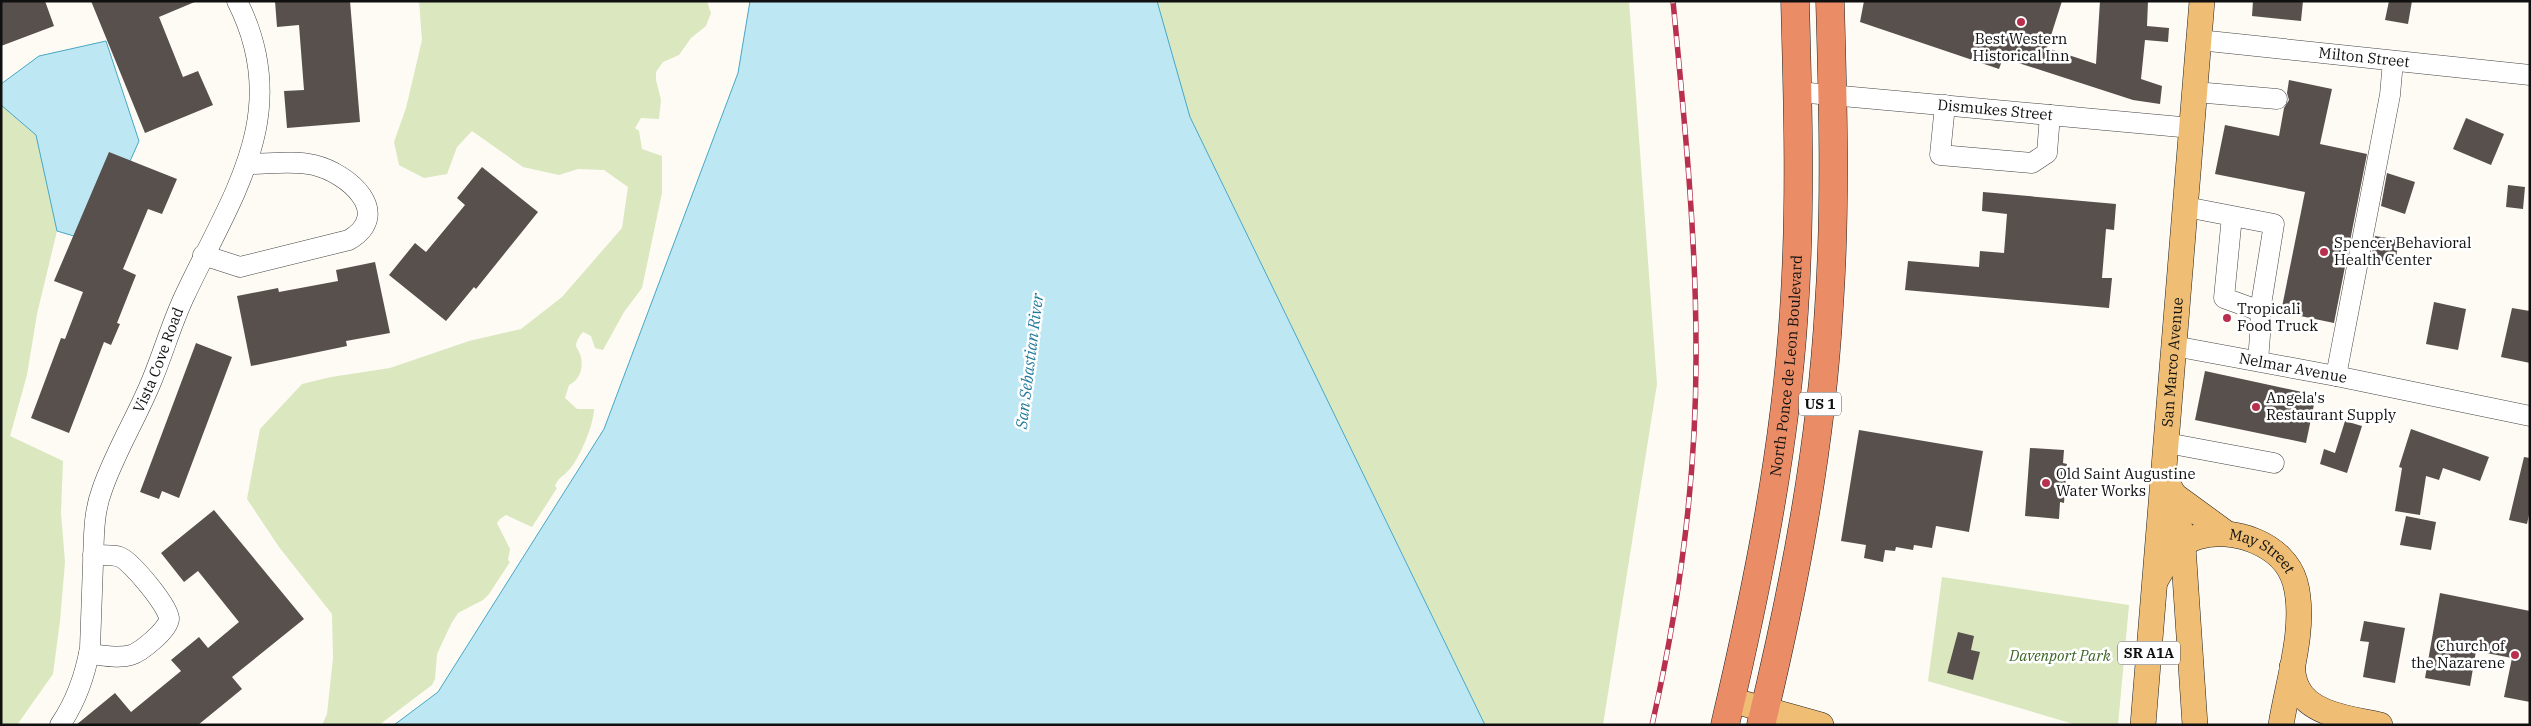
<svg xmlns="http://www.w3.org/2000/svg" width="2531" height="726" font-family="'IBM Plex Serif',serif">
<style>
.green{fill:#dae7bf}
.water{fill:#bce7f3;stroke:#47a7c5}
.building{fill:#58504d}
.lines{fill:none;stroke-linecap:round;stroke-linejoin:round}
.minor-casing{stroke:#434343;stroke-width:21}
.major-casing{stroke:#212121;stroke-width:26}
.highway-casing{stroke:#212121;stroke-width:29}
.minor{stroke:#fff;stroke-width:20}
.major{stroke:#efbd73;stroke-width:25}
.highway{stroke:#ea8d66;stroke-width:28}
.rail-casing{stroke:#b8304d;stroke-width:5.5}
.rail{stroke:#fff;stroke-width:4;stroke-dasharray:11;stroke-linecap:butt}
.poi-dot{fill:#b8304d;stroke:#fff;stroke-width:2}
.labels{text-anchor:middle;stroke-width:5;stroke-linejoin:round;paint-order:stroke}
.shield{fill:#fff;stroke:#585858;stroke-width:1}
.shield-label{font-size:14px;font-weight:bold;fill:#101010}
.poi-label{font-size:15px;fill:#101010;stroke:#fff;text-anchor:start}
.street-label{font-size:15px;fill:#101010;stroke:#fff}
.park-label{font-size:15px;font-style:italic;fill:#3c6524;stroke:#fff}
.water-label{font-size:16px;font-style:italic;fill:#20799b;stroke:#fff}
</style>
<rect width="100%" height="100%" fill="#fefbf4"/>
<path class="green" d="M419 1H707L711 13 706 26 691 38 679 55 663 62 656 72V80L661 100 659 119 641 118 635 128 639 131 642 149 662 156V193L642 288 624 312 603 350 595 348 591 336 583 332C580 335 576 341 576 346 577 348 579 352 580 354 584 366 581 379 569 385L565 398 577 409H594C594 424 579 461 567 472 562 477 558 478 555 486L557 488 532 527 506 515 500 519 497 523 510 549 508 560 510 562 489 594 483 600 458 613 451 624 437 654 435 679 432 685 379 725H322L327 714 333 658 332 614 279 547 247 499 260 429 302 384 331 377 390 368 469 341 521 329 562 297 622 228 628 187 604 170 578 169 559 175 523 167 472 131 457 147 447 174 424 178 399 165 394 142 406 108 422 40Z
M1157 1H1629L1657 384 1603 725H1485L1190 117Z
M1 105 36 135 57 231 37 314 27 375 10 436 63 461 61 513 65 562 60 621 53 674 17 725H1Z
M1942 577 2129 605 2118 725H2077L1928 681Z"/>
<path class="water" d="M750 1H1157L1190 117 1485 725H394L438 692 604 429 738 73Z
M106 41 139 141 94 242 57 231 36 135 1 105V84L39 56Z"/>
<path class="building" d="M1 1H45L54 26 1 46Z
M91 1H197L159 17 183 77 198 71 213 105 145 133Z
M275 1H350L360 122 287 128 284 91 304 90 299 25 277 27Z
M1864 1H2062L2047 48 2096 64 2100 1H2148L2147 26 2169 28 2168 42 2145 40 2141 79 2162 86 2160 104 2133 100 2003 58 1999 69 1860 22Z
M2253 1H2303L2301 21 2252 16Z
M2389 1H2412L2408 24 2385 20Z
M2289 80 2332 89 2320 144 2367 154 2334 323 2281 312 2305 192 2215 174 2225 125 2279 136 2284 108 2289 100 2287 93Z
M2466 118 2504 134 2491 165 2453 149Z
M109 152 177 179 162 214 148 209 123 269 136 275 117 323 120 324 111 345 104 342 69 433 31 418 61 338 65 339 83 292 54 281Z
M482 167 538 212 476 289 474 287 446 321 389 275 415 243 426 252 465 205 457 198Z
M2387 173 2415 182 2405 214 2381 206Z
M2508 185 2525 187 2523 209 2506 207Z
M1983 192 2116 204 2114 230 2106 229 2102 278H2112L2109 308 1905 290 1908 261 1979 267 1980 251 2004 253 2007 214 1982 211Z
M2375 236 2399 240 2395 263 2371 259Z
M375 262 390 333 346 341 347 346 251 366 237 296 278 288 279 292 338 281 336 270Z
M2434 302 2466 309 2458 350 2426 344Z
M2512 308 2530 311V363L2501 357Z
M196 343 232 357 179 498 162 491 159 499 140 492Z
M2205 371 2316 395 2306 443 2195 420Z
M2345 421 2362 426 2347 473 2320 464 2324 449 2335 453Z
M2411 429 2489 457 2480 481 2443 468 2439 480 2426 476 2420 515 2395 511 2402 468 2399 467Z
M1859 430 1983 451 1969 532 1936 526 1932 548 1914 545 1913 550 1896 547 1895 551 1885 550 1883 562 1864 558 1866 545 1841 541Z
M2030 448 2064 450 2063 463 2067 464 2064 503 2060 502 2059 519 2025 516Z
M2524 457 2530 458V510L2527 524 2509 520Z
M214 510 304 619 232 677 242 689 198 725H76L115 693 131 712 181 671 171 660 199 637 208 648 239 622 198 571 184 582 161 553Z
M2406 516 2436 522 2431 550 2400 545Z
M2440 593 2530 611V702L2504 697 2512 658 2476 651 2470 686 2425 678Z
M2364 621 2405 628 2395 683 2363 677 2369 642 2360 641Z
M1958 632 1974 636 1971 650 1980 652 1973 680 1947 673Z"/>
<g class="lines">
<defs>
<g id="minor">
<path id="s1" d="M2199 40 2530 75"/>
<path id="s2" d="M1798 92 2192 128"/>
<path d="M2195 92 2277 99"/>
<path d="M1945 105 1940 155 2032 163 2047 153 2050 115"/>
<path d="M2186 207 2274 224 2260 311 2224 298 2232 216"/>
<path d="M203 255 240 267 349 240C394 213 348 173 314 165 294 160 269 164 248 164"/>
<path id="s3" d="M2174 346 2336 376 2530 416"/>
<path d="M2258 361 2261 322 2260 311"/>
<path d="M2336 376 2390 95 2393 61"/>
<path d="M2167 443 2274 463"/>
<path d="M89 654C102 655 118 659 131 655 141 652 168 630 169 619 170 608 131 561 120 557 112 554 102 556 93 555"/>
<path id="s4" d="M60 725C77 700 85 676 90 648 91 620 92 592 93 564 94 539 93 514 102 490 115 452 137 417 152 380 164 351 172 322 185 295 232 195 294 113 237 1"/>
</g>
<g id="major">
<path d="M2169 486 2174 495 2183 546 2195 725"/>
<path d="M2174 495 2226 533"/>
<path id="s5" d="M2156 580C2165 563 2178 543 2197 537 2233 526 2284 544 2295 582 2307 625 2288 681 2281 725"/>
<path d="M2292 667C2293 674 2294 681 2297 687 2309 715 2353 719 2380 725"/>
<path d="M1731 700 1821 725"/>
<path id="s6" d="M2143 725 2202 1"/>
</g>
<g id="highway">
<path id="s7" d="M1725 725C1757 588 1785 451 1794 311 1801 208 1798 105 1795 1"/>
<path d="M1761 725C1794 588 1821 448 1829 307 1836 205 1833 103 1830 1"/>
</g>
</defs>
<use href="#minor" class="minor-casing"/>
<use href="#major" class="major-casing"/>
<use href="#highway" class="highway-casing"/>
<use href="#minor" class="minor"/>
<use href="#major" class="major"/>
<use href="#highway" class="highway"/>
<defs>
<path id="rail" d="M1652 725C1680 602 1697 474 1696 347 1696 232 1684 116 1673 1"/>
</defs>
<use href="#rail" class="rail-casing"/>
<use href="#rail" class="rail"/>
</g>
<g class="poi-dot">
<circle cx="2021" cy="22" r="5"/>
<circle cx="2324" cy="252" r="5"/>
<circle cx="2227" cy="318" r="5"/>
<circle cx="2256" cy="407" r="5"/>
<circle cx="2046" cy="483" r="5"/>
<circle cx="2515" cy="655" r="5"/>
</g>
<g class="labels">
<g class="shield">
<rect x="1799" y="392.5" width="42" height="23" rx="4"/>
<rect x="2118" y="641.5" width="62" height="23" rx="4"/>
</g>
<g class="shield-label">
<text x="1820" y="409">US 1</text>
<text x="2149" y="658">SR A1A</text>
</g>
<g class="poi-label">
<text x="2021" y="44" text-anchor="middle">Best Western<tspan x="2021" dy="17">Historical Inn</tspan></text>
<text x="2334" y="248">Spencer Behavioral<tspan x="2334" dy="17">Health Center</tspan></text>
<text x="2237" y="314">Tropicali<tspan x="2237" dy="17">Food Truck</tspan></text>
<text x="2266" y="403">Angela's<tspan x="2266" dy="17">Restaurant Supply</tspan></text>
<text x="2056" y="479">Old Saint Augustine<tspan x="2056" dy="17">Water Works</tspan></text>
<text x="2505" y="651" text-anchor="end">Church of<tspan x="2505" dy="17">the Nazarene</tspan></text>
</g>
<g class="street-label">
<text dy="5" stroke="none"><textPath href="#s1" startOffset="166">Milton Street</textPath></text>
<text dy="5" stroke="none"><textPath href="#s2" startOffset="198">Dismukes Street</textPath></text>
<text dy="5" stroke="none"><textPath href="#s4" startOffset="384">Vista Cove Road</textPath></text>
<text dy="5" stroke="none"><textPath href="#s6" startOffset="364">San Marco Avenue</textPath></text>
<text dy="5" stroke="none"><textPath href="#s7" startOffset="365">North Ponce de Leon Boulevard</textPath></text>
<text dy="5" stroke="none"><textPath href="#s3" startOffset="121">Nelmar Avenue</textPath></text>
<text dy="5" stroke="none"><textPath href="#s5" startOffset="131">May Street</textPath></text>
</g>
<g class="park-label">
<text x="2060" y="661">Davenport Park</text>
</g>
<g class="water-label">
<text transform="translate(1029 361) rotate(-83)" y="6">San Sebastian River</text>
</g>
</g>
<rect width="2531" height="726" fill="none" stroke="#101010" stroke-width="5"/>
</svg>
